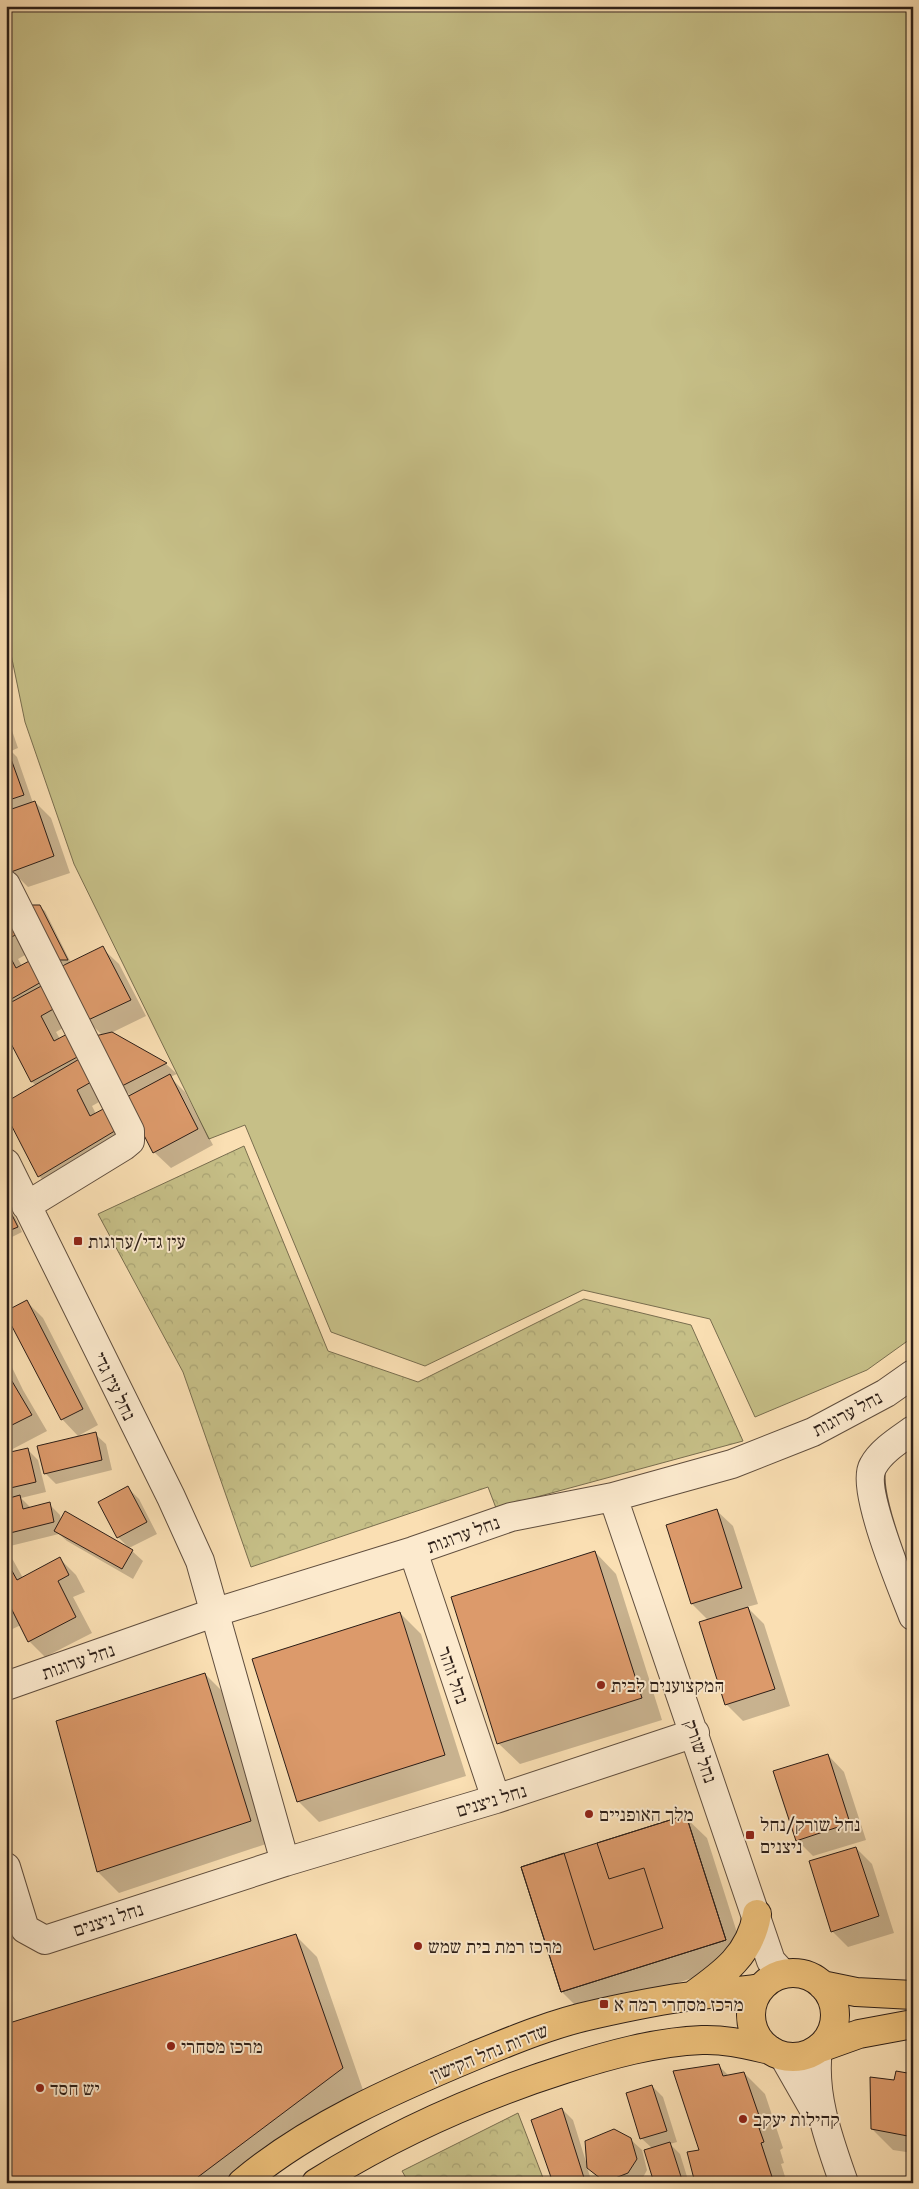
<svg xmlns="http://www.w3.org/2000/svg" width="919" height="2189" font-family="'Gentium Book Plus','Frank Ruhl Libre',serif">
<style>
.grass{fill:#c6bf87;stroke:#796e4f}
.forest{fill:url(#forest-crowns);stroke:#796e4f}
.shadow{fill:#0003}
.building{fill:#dc9a6b;stroke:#2c1e17}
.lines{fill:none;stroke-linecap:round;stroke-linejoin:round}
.minor-casing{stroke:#604e3e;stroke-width:30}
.major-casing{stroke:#2c1e17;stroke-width:30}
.minor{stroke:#fceace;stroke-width:28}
.major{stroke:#edc07a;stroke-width:28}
.poi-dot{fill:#8f2418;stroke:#fceace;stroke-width:2}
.labels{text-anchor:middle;stroke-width:4;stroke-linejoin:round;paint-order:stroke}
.poi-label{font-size:19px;fill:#2c1e17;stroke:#fceace;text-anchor:start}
.street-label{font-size:19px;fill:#2c1e17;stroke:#fceace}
</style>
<defs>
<pattern id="forest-crowns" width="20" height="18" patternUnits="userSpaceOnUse" patternTransform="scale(1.25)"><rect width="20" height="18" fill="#c6bf87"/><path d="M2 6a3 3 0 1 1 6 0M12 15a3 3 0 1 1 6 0" fill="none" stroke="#aaa474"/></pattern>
</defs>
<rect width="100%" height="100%" fill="#fadfb3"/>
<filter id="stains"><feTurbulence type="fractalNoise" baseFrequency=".004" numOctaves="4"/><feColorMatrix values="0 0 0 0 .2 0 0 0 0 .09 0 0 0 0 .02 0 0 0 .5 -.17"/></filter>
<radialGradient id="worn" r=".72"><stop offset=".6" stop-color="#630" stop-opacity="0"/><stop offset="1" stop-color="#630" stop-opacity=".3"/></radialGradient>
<path class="grass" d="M6 6H913V1337L867 1370 755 1417 710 1319 583 1290 425 1366 331 1332 245 1125 209 1139 74 864 25 722 6 630Z"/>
<path class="forest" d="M244 1146 328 1351 418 1382 584 1299 691 1325 743 1441 496 1508 488 1487 251 1567 183 1372 98 1214Z
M518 2113 545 2183H409L402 2171Z"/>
<path class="shadow" d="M6 713 18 748 11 751 17 757 33 803 35 802 51 818 70 873 28 887 12 871 6 855Z
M39 906 45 911 71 963 102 948 119 964 146 1016 111 1033 166 1064 177 1074 170 1077 185 1092 213 1145 171 1168 154 1152 131 1096 121 1086 103 1036 87 1020 68 964H63L57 959Z
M6 912 34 950 18 959 22 966 32 961 72 1023 56 1032 60 1039 71 1034 108 1097 92 1106 96 1114 133 1145 55 1192 39 1176 37 1086 32 1082 6 1031Z
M10 1212 15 1217 22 1232 6 1240V1214Z
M27 1302 43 1318 98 1425 78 1436 62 1419Z
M6 1355 23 1390 47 1431 7 1452Z
M95 1434 106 1444 112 1470 56 1484 45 1473Z
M27 1449 38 1460 46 1492 21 1498 31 1508 49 1504 60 1515 61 1521 132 1551 143 1561 133 1579 67 1541 59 1534 6 1547V1454Z
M128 1488 139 1499 157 1534 129 1548 118 1537Z
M716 1510 733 1526 758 1604 747 1607 764 1624 790 1706 743 1721 726 1704 709 1621 692 1604Z
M595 1552 616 1574 662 1720 520 1764 498 1743Z
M6 1553 13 1560 23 1578 60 1559 76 1575 85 1592 73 1597 92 1633 45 1657 29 1641 21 1625 6 1632Z
M400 1613 421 1634 466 1776 319 1822 298 1801Z
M205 1674 226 1695 272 1842 119 1893 98 1872 58 1722Z
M828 1755 844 1772 866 1840 813 1856 797 1840Z
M685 1817 707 1838 746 1961 583 2013 562 1992 523 1868Z
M856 1848 872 1864 894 1933 848 1947 832 1931Z
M296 1936 317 1957 363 2090 239 2183H6Z
M718 2065 729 2076 744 2073 765 2094 783 2148 780 2150 784 2163 781 2164 787 2183H698L700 2151Z
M913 2075V2153L893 2150 872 2129 895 2081Z
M652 2086 663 2097 677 2142 670 2144 680 2154 689 2183H656L652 2148 641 2138Z
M562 2109 573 2120 587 2165 630 2139 642 2150 647 2170 640 2183H604L587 2167 592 2183H554Z"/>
<path class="building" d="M6 745 24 795 6 801Z
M35 801 54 856 11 872 6 859V811Z
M28 905H40L68 960H56Z
M6 911 19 933 6 940Z
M103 946 131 1000 86 1021 58 968Z
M6 949 16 968 33 959 43 981 6 1002Z
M45 984 57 1007 41 1016 54 1041 71 1032 81 1055 31 1082 6 1034V1005Z
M112 1032 167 1063 120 1087 95 1036Z
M81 1058 93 1081 77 1090 90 1116 107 1107 118 1129 38 1177 6 1115V1102Z
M170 1074 198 1129 153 1153 125 1098Z
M10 1211 18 1227 6 1232V1213Z
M27 1300 83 1409 61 1420 6 1315V1311Z
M6 1371 32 1415 6 1428Z
M96 1432 102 1460 44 1474 37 1446Z
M28 1448 36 1482 6 1489V1453Z
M128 1486 147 1522 117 1538 98 1502Z
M20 1495 23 1509 50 1502 54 1522 6 1534V1499Z
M717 1509 742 1588 691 1604 666 1525Z
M65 1511 133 1550 122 1569 54 1531Z
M595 1551 642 1698 497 1744 451 1597Z
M60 1557 69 1575 58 1581 76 1617 28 1642 10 1606 6 1608V1560L17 1580Z
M748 1607 775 1689 725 1705 699 1622Z
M400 1612 445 1755 297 1802 252 1659Z
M205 1673 251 1821 97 1872 56 1721Z
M828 1754 850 1823 796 1841 773 1771Z
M686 1815 726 1940 561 1992 521 1867 564 1853 594 1950 663 1928 644 1868 609 1879 597 1843Z
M686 1815 726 1940 561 1992 521 1867Z
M856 1847 879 1916 831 1932 809 1861Z
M296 1934 343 2068 190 2183H6V2024Z
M719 2064 723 2076 744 2072 763 2127 759 2128 764 2142 761 2143 774 2183H695L687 2152 699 2150 673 2071Z
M896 2071 913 2074V2137L871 2129 870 2077 894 2080Z
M652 2085 667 2131 640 2139 626 2093Z
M562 2108 585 2181 581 2183H553L531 2120Z
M614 2129 631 2138 637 2159 628 2173 605 2182 587 2168 585 2141Z
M670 2142 683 2183H654L644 2150Z"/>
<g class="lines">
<defs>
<path id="minor" d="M6 885 130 1131V1141L124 1146 26 1206
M6 1163 171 1497 200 1561 285 1862
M913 1430C899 1440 881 1451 873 1466 860 1488 903 1590 913 1616
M613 1497 771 1961 783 1974
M413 1551 496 1799
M6 1686 216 1612 413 1551 511 1517 613 1497 732 1464 813 1432 886 1393 913 1374
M6 1867 25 1929 45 1940 285 1862 496 1799 695 1733
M818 2049C812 2095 829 2140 844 2183
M784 2057 816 2113"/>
<path id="major" d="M751 2015a42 42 0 1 1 84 0a42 42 0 1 1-84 0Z
M822 1985 856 1992 913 1995
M692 1996C723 1974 751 1954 757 1914
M820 2048 859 2034 913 2024
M242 2183C308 2127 395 2089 474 2056 513 2040 554 2023 596 2014 627 2007 660 2000 693 1996 715 1993 738 1992 760 1988
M316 2183C394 2134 477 2097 565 2069 609 2055 655 2042 702 2040 725 2039 748 2045 770 2050"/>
</defs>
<use href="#minor" class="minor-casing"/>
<use href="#major" class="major-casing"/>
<use href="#minor" class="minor"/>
<use href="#major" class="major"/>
</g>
<g class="poi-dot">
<rect x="73" y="1236" width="10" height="10" rx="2.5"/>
<circle cx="601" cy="1685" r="5"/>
<circle cx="589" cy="1814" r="5"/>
<rect x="745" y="1830" width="10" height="10" rx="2.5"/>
<circle cx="418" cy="1946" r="5"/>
<rect x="599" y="1999" width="10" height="10" rx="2.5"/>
<circle cx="171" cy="2046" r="5"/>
<circle cx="40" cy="2088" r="5"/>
<circle cx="743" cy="2119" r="5"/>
</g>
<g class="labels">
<g class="poi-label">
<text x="88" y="1248">עין גדי/ערוגות</text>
<text x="611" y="1692">המקצוענים לבית</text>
<text x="599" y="1821">מלך האופניים</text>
<text x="760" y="1831">נחל שורק/נחל<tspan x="760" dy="22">ניצנים</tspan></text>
<text x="428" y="1953">מרכז רמת בית שמש</text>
<text x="614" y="2011">מרכז מסחרי רמה א</text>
<text x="181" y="2053">מרכז מסחרי</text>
<text x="50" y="2095">יש חסד</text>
<text x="753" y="2126">קהילות יעקב</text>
</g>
<g class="street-label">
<text transform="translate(115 1386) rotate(64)" y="7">נחל עין גדי</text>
<text transform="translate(847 1413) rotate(-28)" y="7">נחל ערוגות</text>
<text transform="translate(463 1534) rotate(-20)" y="7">נחל ערוגות</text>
<text transform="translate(78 1661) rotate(-19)" y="7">נחל ערוגות</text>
<text transform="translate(454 1675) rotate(71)" y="7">נחל זוהר</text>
<text transform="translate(701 1751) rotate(71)" y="7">נחל שורק</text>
<text transform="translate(491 1800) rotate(-17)" y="7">נחל ניצנים</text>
<text transform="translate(108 1919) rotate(-18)" y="7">נחל ניצנים</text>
<text transform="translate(489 2052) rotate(-22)" y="7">שדרות נחל הקישון</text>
</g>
</g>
<rect width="919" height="2189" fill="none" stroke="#fadfb3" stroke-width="25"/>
<rect x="8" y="8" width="904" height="2174" fill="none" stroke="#2c1e17" stroke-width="2.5"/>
<rect x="12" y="12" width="894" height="2164" fill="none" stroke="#2c1e17"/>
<rect width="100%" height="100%" filter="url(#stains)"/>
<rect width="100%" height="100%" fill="url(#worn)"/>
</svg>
